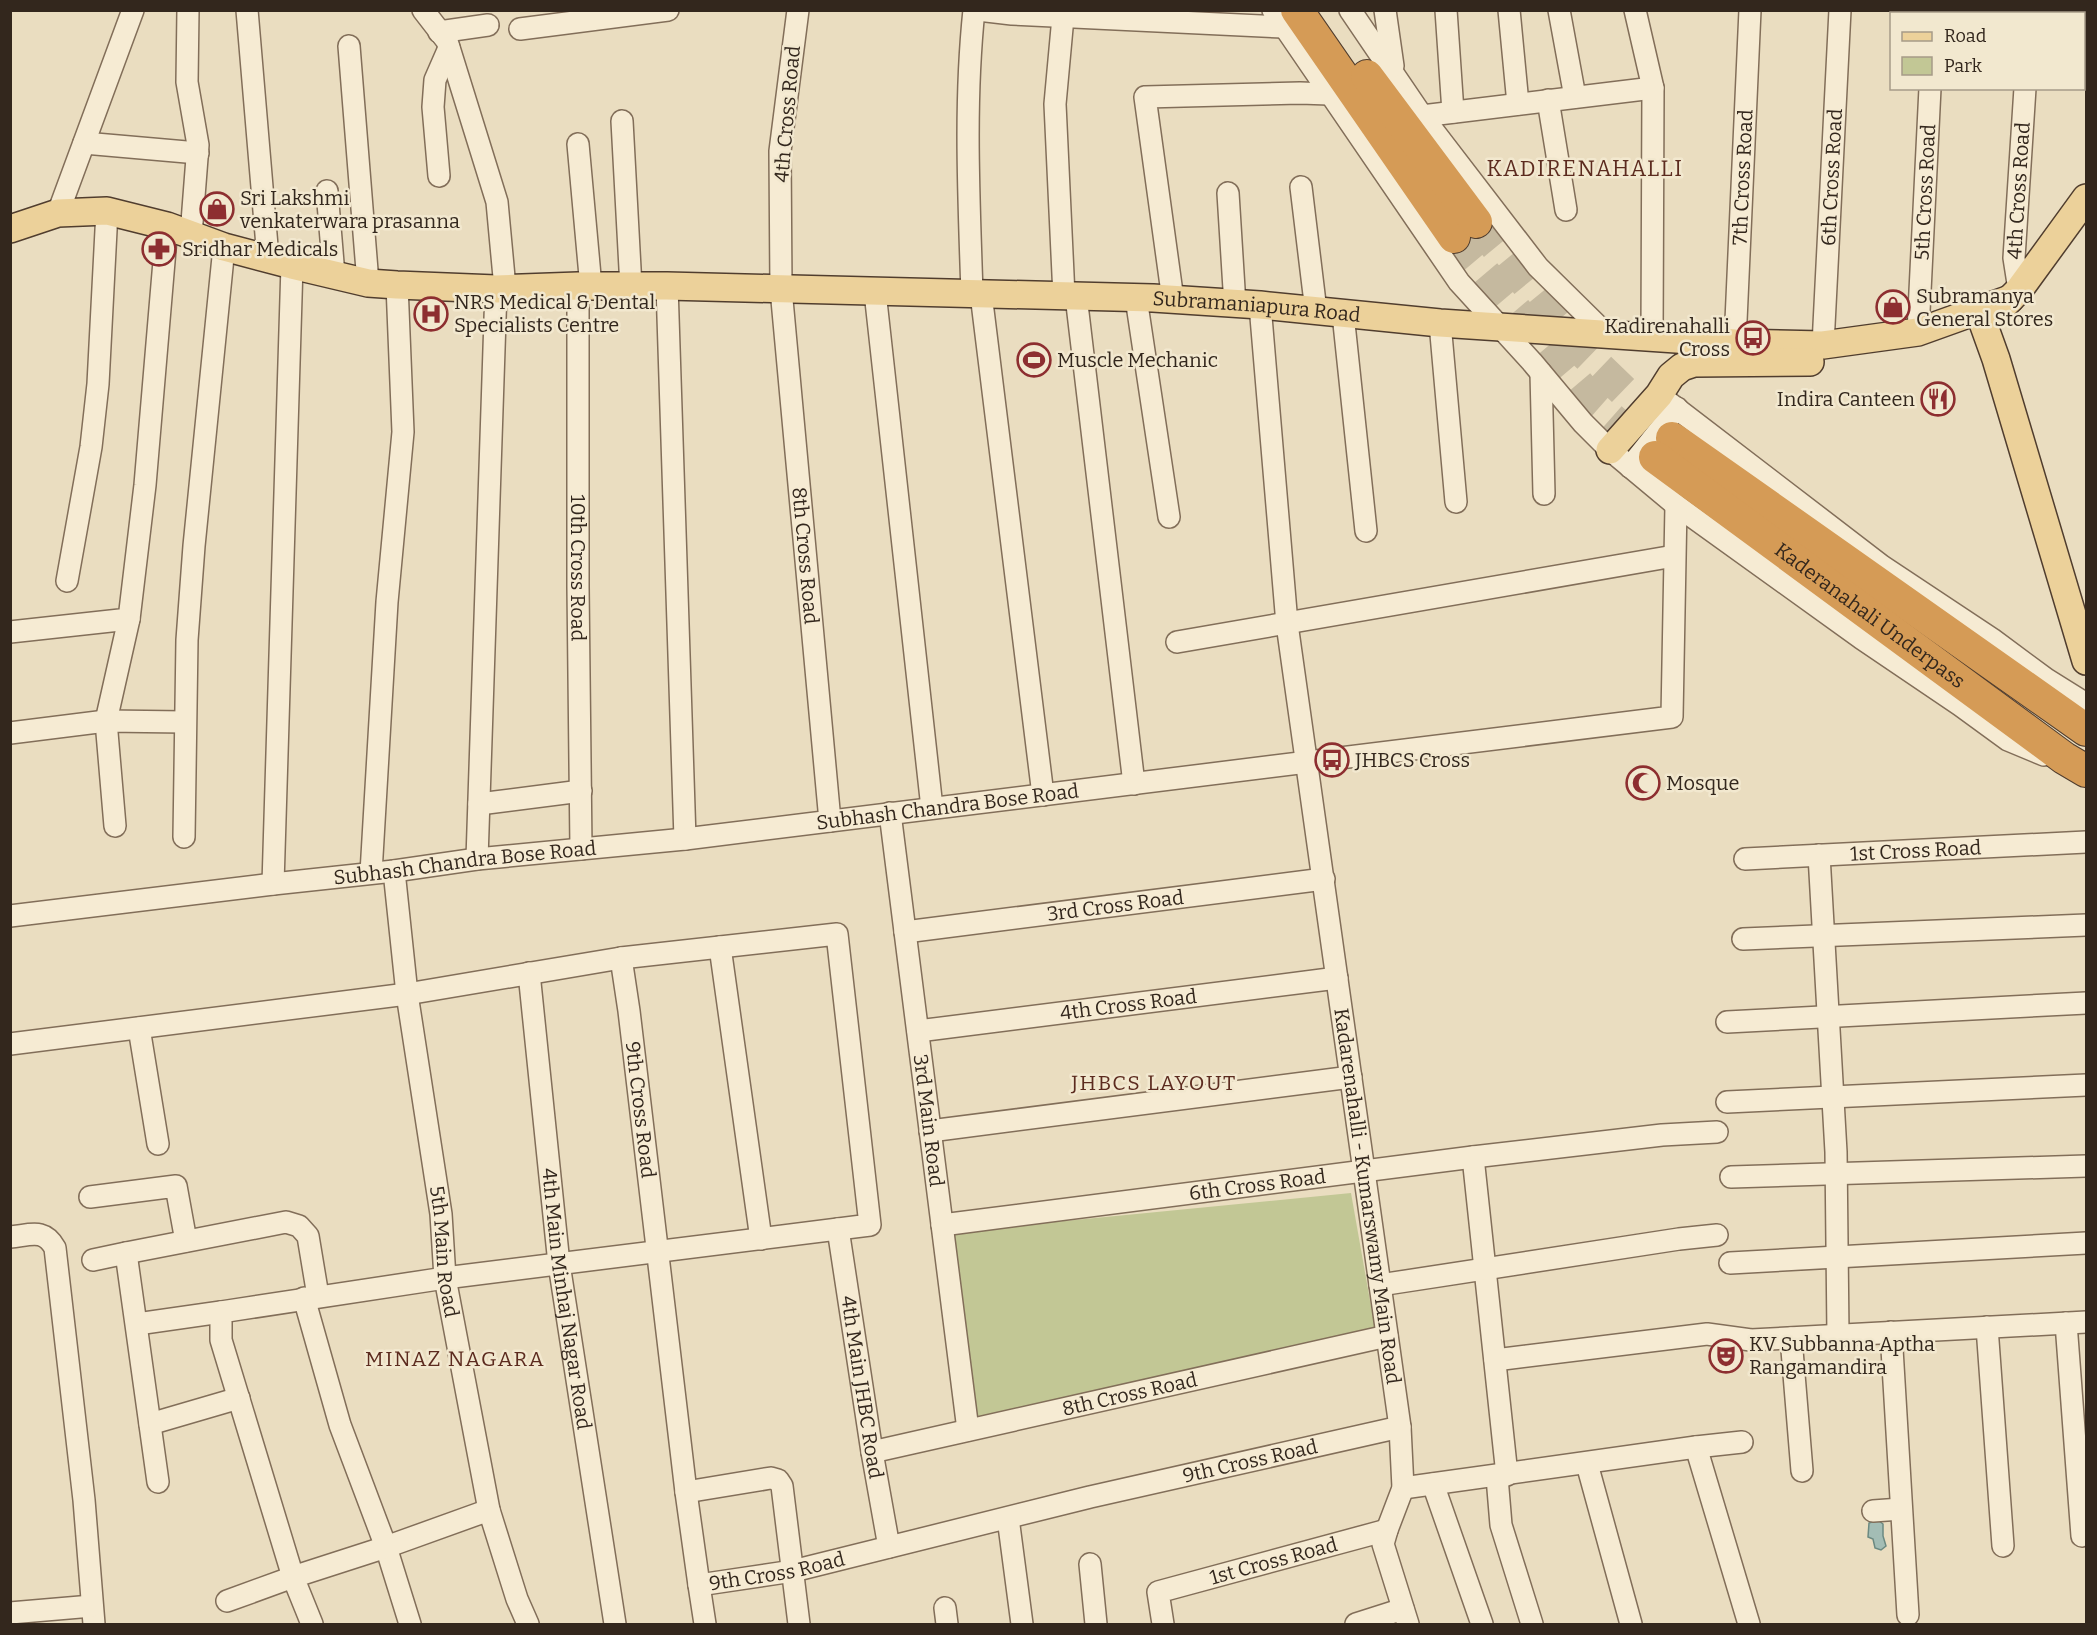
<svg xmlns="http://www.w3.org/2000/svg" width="2097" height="1635" font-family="Bitter,serif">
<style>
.green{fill:#c2c795}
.water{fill:#a3bdb5;stroke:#6b8981;stroke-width:1.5}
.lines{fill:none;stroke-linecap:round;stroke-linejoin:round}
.highway-tunnel{stroke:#c5b99f;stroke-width:32;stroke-dasharray:32 16;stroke-linecap:butt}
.minor-casing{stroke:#826e59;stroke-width:24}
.major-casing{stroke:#503d2e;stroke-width:30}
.highway-casing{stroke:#503d2e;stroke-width:34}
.minor{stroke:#f6ebd3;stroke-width:21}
.major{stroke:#ecd19a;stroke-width:27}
.highway{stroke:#d59b56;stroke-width:32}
.labels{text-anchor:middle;stroke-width:5;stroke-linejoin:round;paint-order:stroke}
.street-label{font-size:20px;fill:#33271d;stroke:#f2e8cf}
.poi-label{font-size:20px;fill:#33271d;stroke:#f2e8cf;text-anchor:start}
.neighbourhood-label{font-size:21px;letter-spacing:1.5px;fill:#5c2b1f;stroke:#f2e8cf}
.quarter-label{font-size:22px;letter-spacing:1.5px;fill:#5c2b1f;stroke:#f2e8cf}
</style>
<rect width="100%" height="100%" fill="#eaddc0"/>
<path class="green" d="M1351 1193 1375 1329 969 1419 951 1232Z"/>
<path class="water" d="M1878 1520 1883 1524V1536L1886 1546 1881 1550 1875 1548 1873 1539 1868 1537 1869 1523Z"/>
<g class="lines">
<path class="highway-tunnel" d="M1476 222 1582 351 1667 433
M1454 237 1596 405 1655 457"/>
<defs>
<g id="minor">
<path d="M188 10 187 82 198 145 191 235"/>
<path d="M247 10 268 258"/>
<path d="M423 10 447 41 497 202 505 288"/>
<path id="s1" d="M798 10 780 151 781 289 830 821"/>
<path d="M978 10 1012 14 1283 27"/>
<path d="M1273 10 1459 282 1532 362 1583 423 1610 450 1676 505 1861 638 1960 705 2008 740 2044 755"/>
<path d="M1350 10 1422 116 1538 267 1606 334"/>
<path d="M1385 10 1393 66"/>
<path d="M1446 10 1453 112"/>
<path d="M1509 10 1518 104"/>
<path d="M1559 10 1575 97"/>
<path d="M1635 10 1653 88 1652 337"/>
<path d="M1934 14V10"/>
<path d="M2030 14V10"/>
<path d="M1063 17 1055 104 1064 296"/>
<path d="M520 29 668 10"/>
<path d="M439 32 488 25"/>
<path d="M349 46 368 283"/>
<path d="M1548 100 1566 210"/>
<path d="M1422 116 1653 88"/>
<path d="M622 121 631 287"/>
<path d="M84 143 198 153"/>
<path d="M578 144 591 287"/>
<path d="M439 176 433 107 435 80 449 48"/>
<path d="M1301 187 1316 311"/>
<path d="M327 191 334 275"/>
<path d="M1228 193 1235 305"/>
<path d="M58 213 133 10"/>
<path id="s2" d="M578 286V587L581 849"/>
<path d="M667 286 685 839"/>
<path id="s3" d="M2019 290 2014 258 2025 88"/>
<path d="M875 292 932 808"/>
<path d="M972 294C969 199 964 105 974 10"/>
<path d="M981 294 1043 795"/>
<path d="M1076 296 1134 784"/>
<path d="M1136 298 1169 517"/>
<path d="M1173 300 1145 97 1300 93 1329 94"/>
<path id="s4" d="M1260 305 1287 624 1400 1427 1403 1488 1387 1530 1383 1544 1408 1624"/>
<path d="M1343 314 1366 531"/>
<path d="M1440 323 1456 502"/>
<path id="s5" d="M1918 332 1930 88"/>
<path id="s6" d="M1735 343 1750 10"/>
<path id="s7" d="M1823 345 1840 10"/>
<path d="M1541 373 1544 494"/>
<path d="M1659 395 1882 566 1992 639 2046 679 2086 704"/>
<path d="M1630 467 1677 408"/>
<path d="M67 581 91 447 98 384 107 211"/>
<path d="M10 632 129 619 145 485 167 226"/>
<path d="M1177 642 1674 556"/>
<path d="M10 733 106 721 185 722"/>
<path d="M479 804 581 791"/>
<path id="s8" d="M890 813 968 1430"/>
<path d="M115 826 106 721 129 619"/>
<path d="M184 837 187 640 194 546 224 247"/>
<path d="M1819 855 1836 1152 1838 1335"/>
<path d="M477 859 496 289"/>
<path id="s9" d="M1745 859 2086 842"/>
<path id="s10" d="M394 871 407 994 441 1214 445 1278 489 1510 517 1599 528 1624"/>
<path d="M371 873 387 602 403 432 397 285"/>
<path d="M273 884 292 265"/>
<path id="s11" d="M10 916 273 884 394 871 477 859 685 839 1672 717 1676 505"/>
<path id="s12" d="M905 932 1324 879"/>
<path d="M1743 939 2086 925"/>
<path d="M720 947 761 1239"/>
<path id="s13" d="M621 958 629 1011 686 1492 699 1585 793 1571 1090 1497 1400 1427"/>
<path id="s14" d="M529 973 559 1264 615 1624"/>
<path d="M1727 1022 2086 1003"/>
<path d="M139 1028 158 1144"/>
<path id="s15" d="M918 1031 1337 978"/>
<path d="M10 1044 407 994 621 958 837 934 870 1225 445 1278 221 1312V1340L293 1577 227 1601"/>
<path d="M1727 1102 2086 1085"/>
<path d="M930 1131 1351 1077"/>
<path d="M1473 1157 1507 1475"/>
<path d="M1731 1177 2086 1166"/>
<path d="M90 1197 176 1186 186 1241"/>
<path id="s16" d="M942 1225 1473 1157 1662 1135 1717 1132"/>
<path id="s17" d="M838 1229 872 1452 889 1547"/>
<path d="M10 1237C31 1235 44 1228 55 1248L84 1500 94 1624"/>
<path d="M126 1253 286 1222 299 1226 308 1236 318 1296"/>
<path d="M93 1260 126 1253 158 1482"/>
<path d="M1730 1263 2086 1243"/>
<path d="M1380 1285 1679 1239 1717 1235"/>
<path d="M304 1298 340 1425 386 1547 410 1624"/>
<path d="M2066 1323 2082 1536"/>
<path d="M137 1324 221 1312"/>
<path d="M1987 1327 2003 1546"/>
<path d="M1891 1332 1908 1615"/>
<path d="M1791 1338 1802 1471"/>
<path d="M1495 1360 1707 1334 1751 1340 2086 1322"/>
<path d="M150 1424 239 1398"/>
<path d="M1696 1447 1742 1442"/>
<path id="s18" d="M872 1452 1387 1336"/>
<path d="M1587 1464 1631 1624"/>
<path d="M1497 1477 1501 1525 1532 1624"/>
<path d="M1433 1484 1482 1624"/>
<path d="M1403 1488 1696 1447 1749 1624"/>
<path d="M686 1492 771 1478 778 1480 782 1486 799 1624"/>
<path d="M1873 1511 1901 1509"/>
<path d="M1008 1518 1022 1624"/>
<path d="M1090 1564 1096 1624"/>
<path d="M699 1585 705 1624"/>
<path d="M945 1608 947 1624"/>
<path d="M10 1613 92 1606"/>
<path d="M312 1624 293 1577 386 1547 489 1510"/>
<path id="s19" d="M1163 1624 1158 1592 1387 1530"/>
<path d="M1356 1624 1403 1609"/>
</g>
<g id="major">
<path id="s20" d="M10 229 58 213 107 211 167 226 224 247 292 265 368 283 397 285 496 289 578 286H667L1153 298 1260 305 1440 323 1735 343 1823 345 1918 332 2010 299"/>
<path d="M1978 309 1996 359 2086 661"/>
<path d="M1999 310 2019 290 2086 198"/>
<path d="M1610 450 1659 395 1671 376 1682 367 1694 363 1810 362"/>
</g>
<g id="highway">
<path d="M1297 10 1454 237"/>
<path d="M1367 76 1476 222"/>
<path d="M1672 438 2086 730"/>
<path id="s21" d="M1655 457 2064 758 2086 771"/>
</g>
</defs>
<use href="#minor" class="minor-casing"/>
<use href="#major" class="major-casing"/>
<use href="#highway" class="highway-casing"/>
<use href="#minor" class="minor"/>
<use href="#major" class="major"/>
<use href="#highway" class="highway"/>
</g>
<defs>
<symbol id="shop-ring" viewBox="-11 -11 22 22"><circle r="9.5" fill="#f2e8cf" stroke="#8d2e30" stroke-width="1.5"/><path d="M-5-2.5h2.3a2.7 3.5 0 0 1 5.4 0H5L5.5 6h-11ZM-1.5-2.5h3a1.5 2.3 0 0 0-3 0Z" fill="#8d2e30"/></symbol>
<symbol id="pharmacy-ring" viewBox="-11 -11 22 22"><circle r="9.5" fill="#f2e8cf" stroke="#8d2e30" stroke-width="1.5"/><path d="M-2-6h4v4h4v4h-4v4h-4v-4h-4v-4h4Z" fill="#8d2e30"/></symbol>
<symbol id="hospital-ring" viewBox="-11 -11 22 22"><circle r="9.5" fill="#f2e8cf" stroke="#8d2e30" stroke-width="1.5"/><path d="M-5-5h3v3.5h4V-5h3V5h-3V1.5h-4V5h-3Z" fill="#8d2e30"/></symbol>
<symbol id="bus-ring" viewBox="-11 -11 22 22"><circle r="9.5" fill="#f2e8cf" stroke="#8d2e30" stroke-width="1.5"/><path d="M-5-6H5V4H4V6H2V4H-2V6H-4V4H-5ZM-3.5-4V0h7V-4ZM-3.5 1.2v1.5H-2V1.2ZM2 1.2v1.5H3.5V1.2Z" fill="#8d2e30"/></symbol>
<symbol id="stadium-ring" viewBox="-11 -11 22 22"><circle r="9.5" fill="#f2e8cf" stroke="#8d2e30" stroke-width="1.5"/><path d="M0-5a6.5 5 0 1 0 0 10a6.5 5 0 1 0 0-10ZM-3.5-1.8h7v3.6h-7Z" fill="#8d2e30"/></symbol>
<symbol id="restaurant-ring" viewBox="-11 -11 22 22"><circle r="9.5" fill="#f2e8cf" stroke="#8d2e30" stroke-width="1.5"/><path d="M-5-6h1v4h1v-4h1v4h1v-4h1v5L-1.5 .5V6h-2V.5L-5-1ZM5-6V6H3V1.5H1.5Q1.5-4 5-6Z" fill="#8d2e30"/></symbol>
<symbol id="mosque-ring" viewBox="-11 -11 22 22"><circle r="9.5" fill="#f2e8cf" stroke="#8d2e30" stroke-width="1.5"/><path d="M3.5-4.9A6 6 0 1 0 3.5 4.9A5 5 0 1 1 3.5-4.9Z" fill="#8d2e30"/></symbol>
<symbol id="theatre-ring" viewBox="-11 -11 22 22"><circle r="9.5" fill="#f2e8cf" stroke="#8d2e30" stroke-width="1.5"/><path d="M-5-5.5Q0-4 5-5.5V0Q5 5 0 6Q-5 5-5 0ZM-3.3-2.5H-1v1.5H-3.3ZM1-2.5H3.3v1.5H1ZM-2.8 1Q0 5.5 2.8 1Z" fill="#8d2e30"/></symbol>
</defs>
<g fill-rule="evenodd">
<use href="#shop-ring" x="198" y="190" width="38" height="38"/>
<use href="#pharmacy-ring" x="140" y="230" width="38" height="38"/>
<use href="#shop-ring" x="1874" y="288" width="38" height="38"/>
<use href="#hospital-ring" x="412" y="295" width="38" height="38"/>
<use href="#bus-ring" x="1734" y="319" width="38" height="38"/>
<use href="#stadium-ring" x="1015" y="341" width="38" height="38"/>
<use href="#restaurant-ring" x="1919" y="380" width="38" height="38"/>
<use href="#bus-ring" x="1313" y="741" width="38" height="38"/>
<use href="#mosque-ring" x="1624" y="764" width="38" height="38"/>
<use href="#theatre-ring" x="1707" y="1337" width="38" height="38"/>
</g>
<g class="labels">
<g class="street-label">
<text transform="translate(787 114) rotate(-85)" y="7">4th Cross Road</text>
<text dy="7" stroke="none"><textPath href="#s6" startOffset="166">7th Cross Road</textPath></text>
<text dy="7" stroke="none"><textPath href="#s7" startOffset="168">6th Cross Road</textPath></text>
<text dy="7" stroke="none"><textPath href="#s3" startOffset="100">4th Cross Road</textPath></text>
<text dy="7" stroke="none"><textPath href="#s5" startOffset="140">5th Cross Road</textPath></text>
<text dy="7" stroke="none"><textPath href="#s20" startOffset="1260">Subramaniapura Road</textPath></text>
<text dy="7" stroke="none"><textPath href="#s1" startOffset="548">8th Cross Road</textPath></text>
<text dy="7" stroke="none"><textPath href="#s2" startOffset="282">10th Cross Road</textPath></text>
<text dy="7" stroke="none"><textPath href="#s21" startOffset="267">Kaderanahali Underpass</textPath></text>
<text dy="7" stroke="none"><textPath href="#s11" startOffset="944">Subhash Chandra Bose Road</textPath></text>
<text dy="7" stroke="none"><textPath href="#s9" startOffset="171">1st Cross Road</textPath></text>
<text dy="7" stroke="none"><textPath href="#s11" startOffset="458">Subhash Chandra Bose Road</textPath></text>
<text dy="7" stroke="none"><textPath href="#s12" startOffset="212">3rd Cross Road</textPath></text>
<text dy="7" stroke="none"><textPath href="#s15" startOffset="212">4th Cross Road</textPath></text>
<text dy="7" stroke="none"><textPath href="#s13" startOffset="153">9th Cross Road</textPath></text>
<text dy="7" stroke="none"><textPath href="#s8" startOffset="310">3rd Main Road</textPath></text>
<text dy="7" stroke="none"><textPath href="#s16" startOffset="318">6th Cross Road</textPath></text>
<text dy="7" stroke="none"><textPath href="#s4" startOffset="898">Kadarenahalli - Kumarswamy Main Road</textPath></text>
<text dy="7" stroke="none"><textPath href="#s10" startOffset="384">5th Main Road</textPath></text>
<text dy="7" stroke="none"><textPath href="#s14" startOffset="328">4th Main Minhaj Nagar Road</textPath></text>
<text dy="7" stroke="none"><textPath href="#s17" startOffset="160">4th Main JHBC Road</textPath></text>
<text dy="7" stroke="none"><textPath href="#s18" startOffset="264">8th Cross Road</textPath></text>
<text dy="7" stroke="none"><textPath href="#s13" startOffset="1197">9th Cross Road</textPath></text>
<text dy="7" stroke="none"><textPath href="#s19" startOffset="152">1st Cross Road</textPath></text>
<text dy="7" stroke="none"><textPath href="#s13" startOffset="711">9th Cross Road</textPath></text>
</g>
<g class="poi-label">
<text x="240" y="205">Sri Lakshmi<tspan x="240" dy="23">venkaterwara prasanna</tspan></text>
<text x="182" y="256">Sridhar Medicals</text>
<text x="1916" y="303">Subramanya<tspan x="1916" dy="23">General Stores</tspan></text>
<text x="454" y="309">NRS Medical &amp; Dental<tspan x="454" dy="23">Specialists Centre</tspan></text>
<text x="1730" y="333" text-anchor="end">Kadirenahalli<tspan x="1730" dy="23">Cross</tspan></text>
<text x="1057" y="367">Muscle Mechanic</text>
<text x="1915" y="406" text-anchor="end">Indira Canteen</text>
<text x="1355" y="767">JHBCS Cross</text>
<text x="1666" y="790">Mosque</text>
<text x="1749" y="1351">KV Subbanna Aptha<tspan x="1749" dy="23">Rangamandira</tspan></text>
</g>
<g class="neighbourhood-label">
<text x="1154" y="1090">JHBCS LAYOUT</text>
<text x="455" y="1366">MINAZ NAGARA</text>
</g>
<g class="quarter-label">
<text x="1585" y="176">KADIRENAHALLI</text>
</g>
</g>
<rect width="2097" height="1635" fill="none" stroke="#33271d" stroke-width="24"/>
<rect x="1890" y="12" width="195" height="78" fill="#f2e8cf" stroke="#a69b88" stroke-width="1.5"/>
<rect x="1902" y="32" width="30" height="9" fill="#ecd19a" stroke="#a69b88" stroke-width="1.5"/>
<text x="1944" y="42" font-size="18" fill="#33271d">Road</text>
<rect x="1902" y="57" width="30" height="18" fill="#c2c795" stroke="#a69b88" stroke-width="1.5"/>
<text x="1944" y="72" font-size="18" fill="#33271d">Park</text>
</svg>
